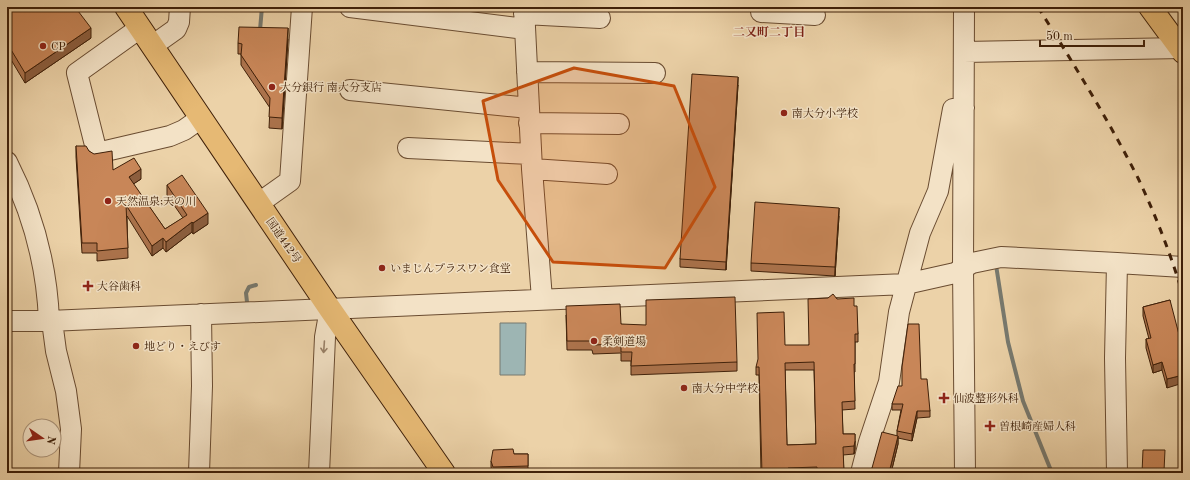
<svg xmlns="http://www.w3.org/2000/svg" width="1190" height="480" font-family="'Old Standard TT','Noto Serif JP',serif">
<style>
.water{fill:#9db5b3;stroke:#77796f}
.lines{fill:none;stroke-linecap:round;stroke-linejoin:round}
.stream{stroke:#77796f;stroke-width:4}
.minor-casing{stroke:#6a4c31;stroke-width:22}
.major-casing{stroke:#3f2009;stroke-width:24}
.highway-casing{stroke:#3f2009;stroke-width:24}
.minor{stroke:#f3e2c6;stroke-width:20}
.major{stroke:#e6b974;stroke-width:22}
.highway{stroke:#e6b974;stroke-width:22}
.rail{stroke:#3f2009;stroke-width:3;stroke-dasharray:7 7;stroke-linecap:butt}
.wall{fill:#ac734c;stroke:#3f2009;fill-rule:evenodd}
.shaded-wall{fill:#8c5e3e;stroke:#3f2009}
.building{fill:#c88658;stroke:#3f2009;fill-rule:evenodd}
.oneway{stroke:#998168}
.marked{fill:#c64e0b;fill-opacity:0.2;stroke:#c64e0b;stroke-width:3;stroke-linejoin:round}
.poi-dot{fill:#8f2418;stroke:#f3e2c6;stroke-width:1.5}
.labels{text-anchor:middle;stroke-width:3;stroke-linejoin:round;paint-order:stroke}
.poi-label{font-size:11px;fill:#3f2009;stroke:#f3e2c6;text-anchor:start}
.street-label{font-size:11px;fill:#3f2009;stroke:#f3e2c6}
.neighbourhood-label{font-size:12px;font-weight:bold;fill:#7a1f14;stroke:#f3e2c6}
</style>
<rect width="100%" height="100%" fill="#ecd2a8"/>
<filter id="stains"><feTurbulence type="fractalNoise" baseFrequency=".005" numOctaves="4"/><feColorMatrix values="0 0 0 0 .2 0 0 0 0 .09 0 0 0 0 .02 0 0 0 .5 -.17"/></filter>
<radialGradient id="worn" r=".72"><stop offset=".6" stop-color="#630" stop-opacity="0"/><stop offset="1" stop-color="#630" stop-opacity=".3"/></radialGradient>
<path class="water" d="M500 323H526L525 375H500Z"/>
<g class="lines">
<path class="stream" d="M260 30 262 7
M996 265 1008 342 1023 401 1052 473
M247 302 246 293 249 287 256 285"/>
<defs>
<path id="minor" d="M350 7 525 29
M524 7 532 169 542 299
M761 7V12L815 15
M964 7 963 268 965 473
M524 14 600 18
M140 28 77 73 97 153 170 136 184 130 201 118
M152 46 176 29 179 22 180 7
M964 52 1183 48
M527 72 655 73
M350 90 529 108
M529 123 619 124
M408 148 531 154
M7 162C32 211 47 266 49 321
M532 169 607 174
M259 203 290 181 302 7
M1117 263 1115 358 1117 473
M7 321H49L906 284 955 273 972 263 1001 257 1117 263 1183 267
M52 321 56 351 66 391 71 429 69 473
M199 473 202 386 201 314
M319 473 325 337 330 309
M861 473 869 442 889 382 899 312 920 233 938 191 953 109 964 108"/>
<path id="major" d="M1150 7 1183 52"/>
<path id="highway" d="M126 7 330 309 444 473"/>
</defs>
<use href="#minor" class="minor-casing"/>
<use href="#major" class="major-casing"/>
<use href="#highway" class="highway-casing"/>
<use href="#minor" class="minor"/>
<use href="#major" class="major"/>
<use href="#highway" class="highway"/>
<path class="rail" d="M1038 7C1073 63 1108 119 1138 178 1156 216 1171 255 1183 295"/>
</g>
<path class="wall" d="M7 7 59 10 91 38 25 83 7 53Z
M288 39 282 129 269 128 270 108 241 65V54H238V43Z
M738 85 726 270 680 267V259Z
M76 146 89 151 113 170 141 179 133 184 165 229 183 218 167 195V185L208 224 193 234 192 232 166 252 163 248 152 256 127 216 128 258 97 261V253H82L76 157Z
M839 216 835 276 751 271V263Z
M837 299 854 306 858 334V342H855V372H854L855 409 842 410 843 434H855V449L854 454 843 455 844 473H761L759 375H756V367L809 345ZM785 370H814L816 444 787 445Z
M1170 300 1167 388 1162 370 1153 373 1146 348V339H1149L1143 316V307Z
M566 315 621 324 737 362V371L631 375V361H621V353L593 354 592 350H567Z
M921 379 930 411V417L917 418 912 441 898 438V444L891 473H868L897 436V431L901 410H892V404L902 386Z
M514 454H528V472L493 473 491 467V461Z"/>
<path class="shaded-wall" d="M91 28V38L25 83V73Z
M288 28V39L282 129V118Z
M738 77V85L726 270V262Z
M141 169V179L129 187V177Z
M839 208V216L835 276V267Z
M208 213V224L193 234V223Z
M192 222V232L166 252V242Z
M163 238V248L152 256V246Z
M1162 362V370L1153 373V365Z
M1183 375V383L1167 388V379Z
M917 411V418L912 441V434Z
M898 436V444L891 473H889Z
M855 441V449L854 454V446Z"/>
<path class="building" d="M7 7H57L59 10 63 7H75L91 28 25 73 7 43Z
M239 27 288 28 282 118 269 117 270 98 241 55 242 44 238 43Z
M692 74 738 77 726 262 680 259Z
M76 146H86L89 151 94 154 112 151 113 170 134 158 141 169 129 177 165 229 187 215 167 185 182 175 208 213 193 223 192 222 166 242 163 238 152 246 126 205 128 248 97 251V243H82Z
M755 202 839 208 835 267 751 263Z
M833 294 837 299 854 298V306H857L858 334H855V364H854L855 401 842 402 843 434H855V441L854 446 843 447 844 472 817 473V467L788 468V473H762L759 367H756L758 359 757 313 784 312 785 345H809L808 299 828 298ZM814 362 816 444 787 445 785 363Z
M735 297 737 362 631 366 632 352H621V344L593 345 592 341H567L566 306 620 304 621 324 646 325V300Z
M1170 300 1183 350V375L1167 379 1162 362 1153 365 1146 339 1151 338 1143 307Z
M908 324H919L921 379H927L930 411H917L912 434 897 431 903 404H892L898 386H902V367Z
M882 432 898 436 889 473H868L872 468Z
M513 449 514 454H528V466L493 467 491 461 493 450Z
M1143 450H1165L1164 471H1171V473H1142Z"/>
<defs><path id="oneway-shaft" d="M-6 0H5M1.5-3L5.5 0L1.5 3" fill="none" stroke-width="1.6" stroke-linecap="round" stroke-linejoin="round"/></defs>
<use class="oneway" href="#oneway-shaft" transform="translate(324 347) rotate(94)"/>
<path class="marked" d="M574 68 674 86 715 187 665 268 553 262 498 180 483 101Z"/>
<g class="poi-dot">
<circle cx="43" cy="46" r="4"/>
<circle cx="272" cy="87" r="4"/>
<circle cx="784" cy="113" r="4"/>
<circle cx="108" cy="201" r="4"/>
<circle cx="382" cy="268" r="4"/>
<path d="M86 280h4v4h4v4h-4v4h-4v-4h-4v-4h4z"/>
<circle cx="594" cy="341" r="4"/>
<circle cx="136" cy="346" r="4"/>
<circle cx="684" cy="388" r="4"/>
<path d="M942 392h4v4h4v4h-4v4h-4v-4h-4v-4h4z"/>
<path d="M988 420h4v4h4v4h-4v4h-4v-4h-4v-4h4z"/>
</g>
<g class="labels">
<g class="poi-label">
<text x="51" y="50">CP</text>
<text x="280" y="91">大分銀行 南大分支店</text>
<text x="792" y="117">南大分小学校</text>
<text x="116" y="205">天然温泉;天の川</text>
<text x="390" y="272">いまじんプラスワン食堂</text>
<text x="97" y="290">大谷歯科</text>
<text x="602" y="345">柔剣道場</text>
<text x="144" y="350">地どり・えびす</text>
<text x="692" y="392">南大分中学校</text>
<text x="953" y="402">仙波整形外科</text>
<text x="999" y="430">曽根崎産婦人科</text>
</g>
<g class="street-label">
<text transform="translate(284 240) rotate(55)" y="4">国道442号</text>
</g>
<g class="neighbourhood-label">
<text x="769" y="36">二又町二丁目</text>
</g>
</g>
<rect width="1190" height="480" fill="none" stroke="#ecd2a8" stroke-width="24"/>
<rect x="8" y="8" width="1174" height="464" fill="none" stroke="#3f2009" stroke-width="2"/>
<rect x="12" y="12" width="1166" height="456" fill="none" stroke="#3f2009"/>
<g transform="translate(42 438) rotate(103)"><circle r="19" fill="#f3e2c6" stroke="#ab947a"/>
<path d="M0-3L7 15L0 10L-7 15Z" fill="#8f2418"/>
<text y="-6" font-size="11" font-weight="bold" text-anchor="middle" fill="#3f2009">N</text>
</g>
<path d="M1040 40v6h104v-6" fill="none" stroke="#3f2009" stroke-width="2"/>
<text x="1046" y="40" font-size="12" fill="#3f2009" stroke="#f3e2c6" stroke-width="3" paint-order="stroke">50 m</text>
<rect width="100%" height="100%" filter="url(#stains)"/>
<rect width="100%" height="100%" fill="url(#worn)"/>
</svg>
